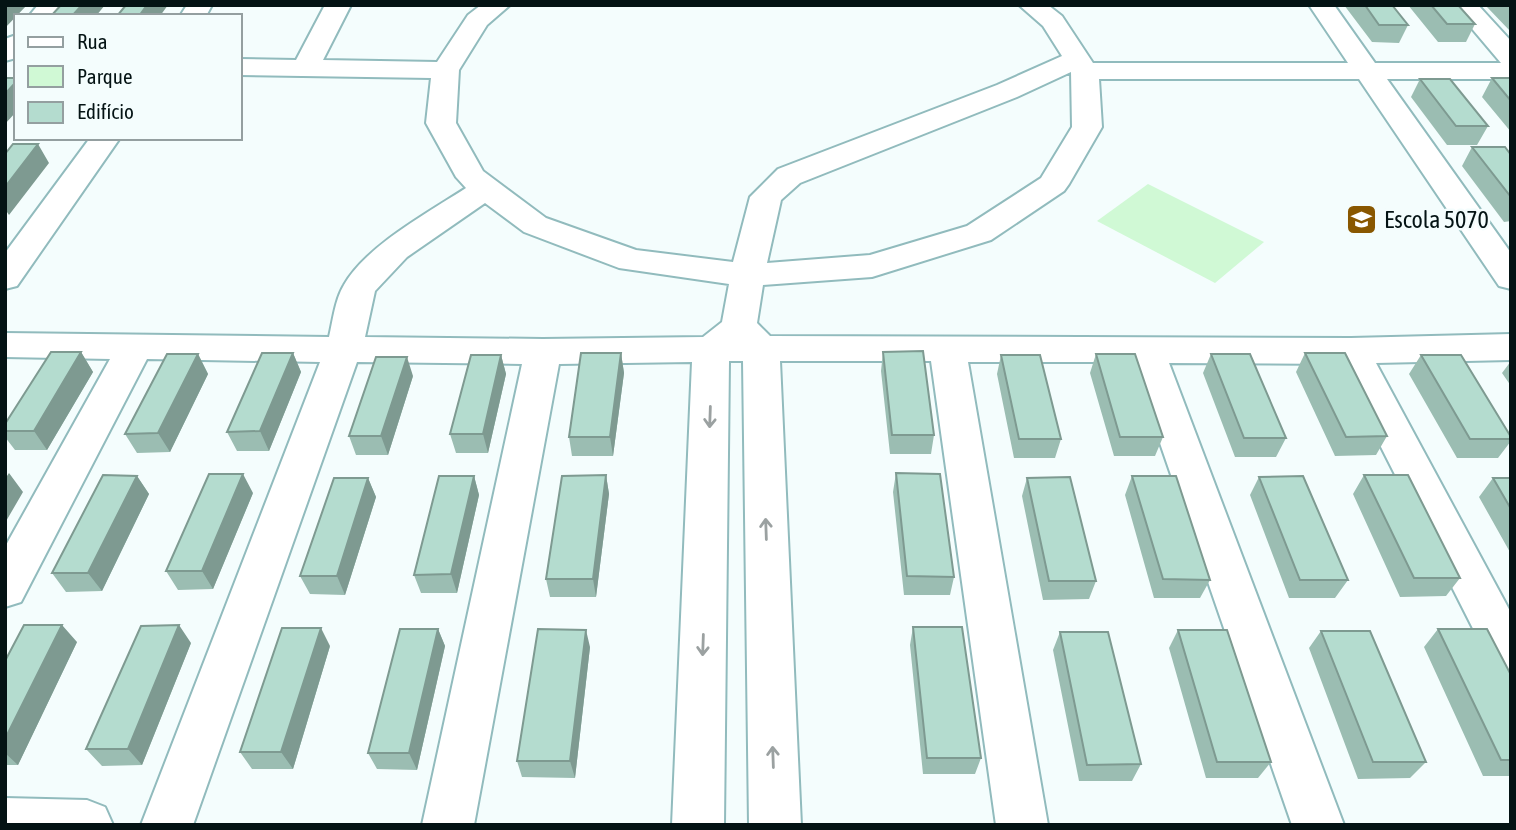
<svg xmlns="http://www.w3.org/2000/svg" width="1516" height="830" font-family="'Asap Condensed',sans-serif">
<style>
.green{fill:#d0f9d5}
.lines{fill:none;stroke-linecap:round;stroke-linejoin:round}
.minor-casing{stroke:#91bbbd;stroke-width:4}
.minor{fill:#fff;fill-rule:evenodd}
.wall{fill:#9bbdb2}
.shaded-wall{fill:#7e9a91}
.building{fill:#b4dccf;stroke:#7e9a91;stroke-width:2}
.oneway{stroke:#9ba1a1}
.labels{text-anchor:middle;stroke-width:5;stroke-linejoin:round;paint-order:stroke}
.poi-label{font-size:24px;fill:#041314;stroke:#f4fdfd;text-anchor:start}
</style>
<rect width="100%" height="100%" fill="#f4fdfd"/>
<path class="green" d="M1148 184 1264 242 1215 283 1097 221Z"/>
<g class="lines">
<defs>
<path id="minor" d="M38 5H64L56 16H29Z
M187 5H212L206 16H180Z
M325 5H351L323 60 437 62 468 15 481 5H510L487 25 459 70 456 123 483 171 546 218 636 250 733 262 750 197 778 169 997 85 1062 56 1043 26 1019 5H1048L1062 16 1093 63H1348L1309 5H1334L1375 63H1501L1452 5H1478L1511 41V79H1387L1511 253V289L1499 286 1359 79H1099L1102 127 1069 184 1064 191 991 240 872 277 763 285 757 323 770 336 1351 338 1511 334V360L1376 363 1511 613V678L1495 672 1339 364 1169 363 1344 825H1292L1132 362H968L1048 825H996L931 361H780L801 825H749L743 361H729L724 825H672L692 362 559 364 474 825H422L522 364 357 362 193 825H141L320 362 147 359 21 602 5 607V547L110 359 5 357V333L329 337C333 320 335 300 344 285 366 246 429 212 466 188L456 177 426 123 431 78 240 75V59L296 60ZM1071 72 1072 127 1041 178 967 226 870 255 767 263 781 200 800 183 1017 97ZM485 203 524 232 619 268 729 284 722 322 703 337 543 339 365 337 375 291 407 257Z
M16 35V58L5 61V39Z
M90 138H120L17 286 5 289V253Z
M5 798 87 800 105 807 113 825H5Z"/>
</defs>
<use href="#minor" class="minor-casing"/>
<use href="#minor" class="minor"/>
</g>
<path class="wall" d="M1344 5H1392L1408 25 1399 43 1372 42Z
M1408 5H1458L1475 24 1466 42H1438Z
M1511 5V32L1486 6Z
M1492 78H1511V132L1482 97Z
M1420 79 1488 126 1477 145H1447L1411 97Z
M41 138H67L66 140H42Z
M1472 147 1511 155V221L1504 222 1462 166Z
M81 352 93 372 47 450H15L5 437V424Z
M883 352 934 435 931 454H890L881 371Z
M293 353 301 372 269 451H237L227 432Z
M621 353 624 373 613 456H572L569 437Z
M1305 353 1387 436 1376 455 1335 456 1296 372Z
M198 354 208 374 170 452 137 453 125 434Z
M1096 354 1163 437 1155 456H1114L1090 373Z
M1211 354 1286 438 1276 457H1235L1203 373Z
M501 355 506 374 488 453H456L450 434Z
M1001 355 1061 439 1055 458H1014L997 374Z
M1421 355 1511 437V441L1498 458H1457L1409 374Z
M1511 361V386L1502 373Z
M413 376 388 455H356L349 436Z
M896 473 954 577 950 595H904L893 492Z
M606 475 609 494 596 597H550L546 579Z
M1364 475 1460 578 1446 596 1400 597 1353 494Z
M137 476 149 494 102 591 66 592 52 573Z
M474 476 479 495 457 593H421L414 575Z
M1132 476 1210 580 1200 598H1154L1125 495Z
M1259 477 1348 580 1335 598H1289L1250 495Z
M368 478 376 497 345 595 310 594 300 576Z
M1027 478 1096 581 1089 599 1043 600 1022 496Z
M1493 478H1511V554L1479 497Z
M253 493 213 589 178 590 166 571Z
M913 627 981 758 975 774H923L910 645Z
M438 629 445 646 417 770 377 769 368 753Z
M1438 629 1511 675V776H1483L1424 647Z
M1178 630 1271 762 1258 778H1206L1169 648Z
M1321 631 1426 762 1410 778 1358 779 1309 648Z
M1060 632 1141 764 1132 781H1079L1053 650Z
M77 642 18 765H5V661Z
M191 643 142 765 102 766 86 749Z
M330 646 293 769H252L240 752Z
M590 647 575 778 522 777 517 761Z"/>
<path class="shaded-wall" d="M5 5H27L5 28Z
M82 5H105L96 16H72Z
M147 5H168L160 16H139Z
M16 82V112L5 124V94Z
M38 144 49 163 9 215 5 209V187Z
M81 352 93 372 47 450 34 431Z
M293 353 301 372 269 451 260 431Z
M621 353 624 373 613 456 610 437Z
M198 354 208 374 170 452 158 433Z
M501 355 506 374 488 453 483 434Z
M407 357 413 376 388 455 381 436Z
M9 473 23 492 5 523V479Z
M243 474 253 493 213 589 202 571Z
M606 475 609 494 596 597 593 579Z
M137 476 149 494 102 591 88 573Z
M474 476 479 495 457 593 451 574Z
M368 478 376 497 345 595 337 576Z
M62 625 77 642 18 765 5 753V739Z
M179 625 191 643 142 765 128 749Z
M321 628 330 646 293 769 281 752Z
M438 629 445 646 417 770 409 753Z
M586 630 590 647 575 778 570 761Z"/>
<path class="building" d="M61 5H82L72 16H51Z
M126 5H147L139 16H117Z
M1365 5H1392L1408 25H1379Z
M1431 5H1458L1475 24H1447Z
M5 78H16V82L5 94Z
M1492 78H1511V101Z
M1420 79H1450L1488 126H1456Z
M13 144H38L5 187V154Z
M1472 147H1505L1511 155V197Z
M923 351 934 435H892L883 352Z
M51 352H81L34 431H5V424Z
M262 353H293L260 431 227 432Z
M581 353H621L610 437H569Z
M1305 353H1345L1387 436 1346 437Z
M167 354H198L158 433 125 434Z
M1096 354H1135L1163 437H1120Z
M1211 354H1250L1286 438H1244Z
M471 355H501L483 434H450Z
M1001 355H1040L1061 439H1019Z
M1421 355H1461L1511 437V439H1470Z
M376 357H407L381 436H349Z
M896 473 940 474 954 577 907 576Z
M209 474H243L202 571H166Z
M103 475 137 476 88 573H52Z
M606 475 593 579H546L562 476Z
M1364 475H1408L1460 578H1414Z
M439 476H474L451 574 414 575Z
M1132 476H1176L1210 580 1163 579Z
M1303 476 1348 580H1300L1259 477Z
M1070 477 1096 581H1049L1027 478Z
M334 478H368L337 576H300Z
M1493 478H1511V509Z
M24 625H62L5 739V661Z
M179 625 128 749H86L141 626Z
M913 627H962L981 758H927Z
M282 628H321L281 752H240Z
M400 629H438L409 753H368Z
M538 629 586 630 570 761H517Z
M1438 629H1487L1511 675V760H1501Z
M1178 630H1227L1271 762H1217Z
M1321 631H1370L1426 762H1373Z
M1060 632H1108L1141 764 1087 765Z"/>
<defs><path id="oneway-shaft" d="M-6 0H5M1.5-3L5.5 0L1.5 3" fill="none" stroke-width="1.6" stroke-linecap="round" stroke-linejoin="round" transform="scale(1.75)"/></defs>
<g class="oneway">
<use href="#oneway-shaft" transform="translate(710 417) rotate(92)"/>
<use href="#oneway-shaft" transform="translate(766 529) rotate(-92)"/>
<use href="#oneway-shaft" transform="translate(703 645) rotate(92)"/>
<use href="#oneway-shaft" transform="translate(773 757) rotate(-92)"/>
</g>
<defs>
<symbol id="school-square" viewBox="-11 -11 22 22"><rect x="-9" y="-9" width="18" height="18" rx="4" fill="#895700" stroke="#f4fdfd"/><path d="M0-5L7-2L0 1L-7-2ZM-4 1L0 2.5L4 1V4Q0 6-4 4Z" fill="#fff"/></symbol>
</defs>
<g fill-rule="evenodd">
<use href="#school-square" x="1344" y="202" width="35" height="35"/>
</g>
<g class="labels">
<g class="poi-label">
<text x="1384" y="228">Escola 5070</text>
</g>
</g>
<rect width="1516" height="830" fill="none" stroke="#041314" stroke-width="14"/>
<rect x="14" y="14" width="228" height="126" fill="#f4fdfd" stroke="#949fa0" stroke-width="2"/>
<rect x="28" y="37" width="35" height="10" fill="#ffffff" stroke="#949fa0" stroke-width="2"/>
<text x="77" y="49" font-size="21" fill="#041314">Rua</text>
<rect x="28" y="66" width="35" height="21" fill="#d0f9d5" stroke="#949fa0" stroke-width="2"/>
<text x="77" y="84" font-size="21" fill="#041314">Parque</text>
<rect x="28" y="102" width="35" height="21" fill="#b4dccf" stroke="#949fa0" stroke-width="2"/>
<text x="77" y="119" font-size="21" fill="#041314">Edifício</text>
</svg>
